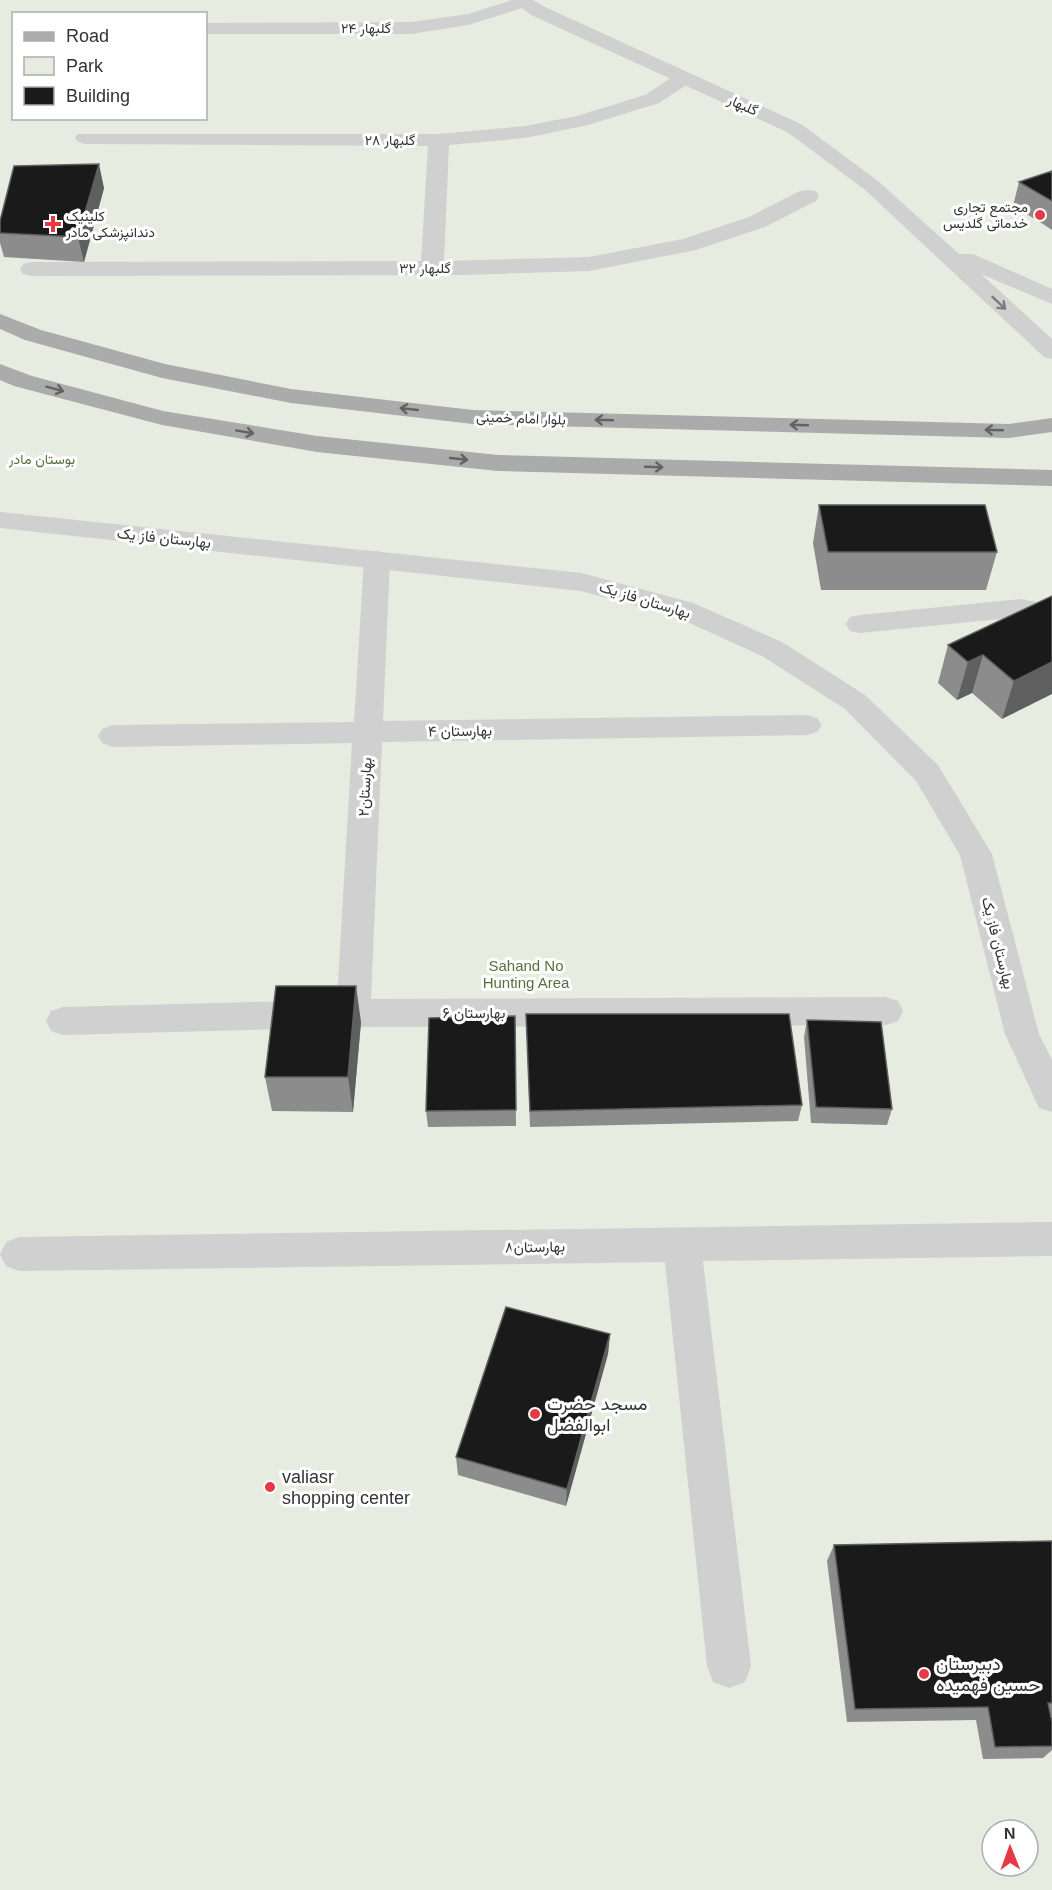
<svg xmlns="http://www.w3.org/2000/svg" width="1052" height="1890" font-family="Arial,Vazirmatn,sans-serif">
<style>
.green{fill:#e6ecdf;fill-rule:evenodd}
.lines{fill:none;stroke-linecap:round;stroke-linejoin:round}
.minor{fill:#d0d0d0;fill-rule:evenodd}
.tertiary{fill:#d0d0d0;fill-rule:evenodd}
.primary{fill:#ababab;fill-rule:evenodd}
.wall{fill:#8c8c8c}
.shaded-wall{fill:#5f5f5f}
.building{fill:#1a1a1a;stroke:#5f5f5f;stroke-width:1.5}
.oneway{stroke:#7a7a7a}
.oneway2{stroke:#636363}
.poi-dot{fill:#e63946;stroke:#fff;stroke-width:2}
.labels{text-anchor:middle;stroke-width:6;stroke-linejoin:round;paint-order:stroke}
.far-street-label{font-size:14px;fill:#333;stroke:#fff}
.far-poi-label{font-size:14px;fill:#333;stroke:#fff;text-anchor:end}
.far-park-label{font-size:14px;fill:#56703f;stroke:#fff}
.street-label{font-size:15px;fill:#333;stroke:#fff}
.park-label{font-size:15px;fill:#56703f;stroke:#fff}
.near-poi-label{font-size:18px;fill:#333;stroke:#fff;text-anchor:start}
</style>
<rect width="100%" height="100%" fill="#fff"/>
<path class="green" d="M0 0H1052V1890H0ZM14 14H206V118H14ZM992 1830H1028V1866H992Z"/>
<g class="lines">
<path class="minor" d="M512 0H531L532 2 529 6 468 25 411 34H206V23L411 22 468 14Z
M684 72 691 74 694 78 691 82 659 103 588 125 525 138 449 145 444 261 589 257 683 239 749 217 800 191 808 190 816 191 819 196 816 201 765 227 696 250 589 271 463 275 31 276 23 274 20 269 23 264 31 262 421 261 428 146 85 144 78 142 75 138 78 134H439L525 126 577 116 645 95 677 74Z
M377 551 387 554 390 560 383 721 807 715 817 718 822 725 817 732 807 735 382 742 371 999 886 997 898 1001 903 1011 898 1021 886 1025 353 1027 63 1035 51 1031 46 1021 51 1011 63 1007 337 1000 352 743 113 747 102 743 98 736 102 729 113 725 354 722 364 560 367 554Z
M1021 599 1052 605V623L1021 617 860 633 850 631 846 624 850 617 860 615Z
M1052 1222V1256L703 1261 751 1666 745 1682 729 1688 713 1682 707 1666 665 1262 19 1271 6 1266 0 1254 6 1242 19 1237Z"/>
<path class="tertiary" d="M512 0H533L545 7 801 124 878 181 959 254H973L1052 289V304L981 274 1052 339V359L1044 357 864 189 787 132 531 15Z
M0 512 581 573 693 603 782 642 865 695 938 765 987 846 992 854 1039 1034 1052 1060V1112L1039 1108 1005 1034 960 855 916 781 845 709 762 656 674 616 581 591 0 528Z"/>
<path class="primary" d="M0 314 41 330 165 364 291 389 473 410 1009 424 1052 418V432L1009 438 473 424 291 403 162 378 25 340 0 329Z
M0 364 32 376 163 411 317 436 498 455 1052 470V486L498 471 317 452 162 425 14 386 0 380Z"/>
</g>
<path class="wall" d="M1052 171V230L1043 224 1013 206 1019 182Z
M104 188 84 262 4 257 0 243V221Z
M819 505 997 552 986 590H821L813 543Z
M1052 596 1002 719 972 693 957 700 938 683 948 645Z
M526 1014 802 1105 798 1121 530 1127Z
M515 1016 516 1126 428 1127 426 1111Z
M807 1020 892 1109 887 1125 811 1123 804 1037Z
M361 1022 353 1112 272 1111 265 1077Z
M610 1334 608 1354 566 1506 458 1475 456 1457Z
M1052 1541V1716H1051L1052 1722V1750L1043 1758 983 1759 976 1720 847 1722 827 1561 834 1545Z"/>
<path class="shaded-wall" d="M99 164 104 188 84 262 78 237Z
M983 655 972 693 957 700 968 662Z
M1052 662V694L1002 719 1014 681Z
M356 986 361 1022 353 1112 348 1077Z
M610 1334 608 1354 566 1506 567 1489Z"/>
<path class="building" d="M99 164 78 237 0 233V221L14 166Z
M1052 171V201L1019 182Z
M819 505H985L997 552H828Z
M1052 596V662L1014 681 983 655 968 662 948 645Z
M276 986H356L348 1077H265Z
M526 1014H789L802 1105 530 1111Z
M515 1016 516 1110 426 1111 429 1018Z
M807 1020 881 1022 892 1109 816 1107Z
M506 1307 610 1334 567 1489 456 1457Z
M1052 1541V1703H1048L1052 1722V1746L995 1747 988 1707 855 1709 834 1545Z"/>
<defs><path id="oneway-shaft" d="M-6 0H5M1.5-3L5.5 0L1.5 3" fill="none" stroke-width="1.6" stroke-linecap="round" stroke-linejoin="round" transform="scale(1.5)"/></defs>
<use class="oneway" href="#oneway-shaft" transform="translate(999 303) rotate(43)"/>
<g class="oneway2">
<use href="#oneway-shaft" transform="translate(55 389) rotate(15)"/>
<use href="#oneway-shaft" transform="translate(409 409) rotate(-174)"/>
<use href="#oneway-shaft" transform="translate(604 420) rotate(-178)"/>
<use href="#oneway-shaft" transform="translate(799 425) rotate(-178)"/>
<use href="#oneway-shaft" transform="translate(994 430) rotate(-178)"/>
<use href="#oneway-shaft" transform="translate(245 432) rotate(10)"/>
<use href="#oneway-shaft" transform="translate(459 459) rotate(6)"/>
<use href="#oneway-shaft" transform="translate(654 467) rotate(2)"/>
</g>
<g class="poi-dot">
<circle cx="1040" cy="215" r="6"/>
<path d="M50 215h6v6h6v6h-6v6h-6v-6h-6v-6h6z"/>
<circle cx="535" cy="1414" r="6"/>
<circle cx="270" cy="1487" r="6"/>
<circle cx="924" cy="1674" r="6"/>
</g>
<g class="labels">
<g class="far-street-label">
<text x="366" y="33">گلبهار ۲۴</text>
<text transform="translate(743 105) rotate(24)" y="5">گلبهار</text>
<text x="390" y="145">گلبهار ۲۸</text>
<text x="425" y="273">گلبهار ۳۲</text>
<text transform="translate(521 418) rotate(2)" y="5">بلوار امام خمینی</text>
</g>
<g class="far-poi-label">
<text x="1028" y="212">مجتمع تجاری<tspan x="1028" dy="16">خدماتی گلدیس</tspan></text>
<text x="66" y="221" text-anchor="start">کلینیک<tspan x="66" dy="16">دندانپزشکی مادر</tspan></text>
</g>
<g class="far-park-label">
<text x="42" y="464">بوستان مادر</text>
</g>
<g class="street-label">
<text transform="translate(164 538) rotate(6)" y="5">بهارستان فاز یک</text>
<text transform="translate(645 600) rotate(17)" y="5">بهارستان فاز یک</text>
<text transform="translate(460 731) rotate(-1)" y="5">بهارستان ۴</text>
<text transform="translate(365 787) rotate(-87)" y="5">بهارستان۲</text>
<text transform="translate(998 943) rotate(76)" y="5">بهارستان فاز یک</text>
<text x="474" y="1018">بهارستان ۶</text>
<text transform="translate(535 1247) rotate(-1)" y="5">بهارستان۸</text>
</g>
<g class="park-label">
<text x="526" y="971">Sahand No<tspan x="526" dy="17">Hunting Area</tspan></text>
</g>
<g class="near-poi-label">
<text x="547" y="1410">مسجد حضرت<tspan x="547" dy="21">ابوالفضل</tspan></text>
<text x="282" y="1483">valiasr<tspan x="282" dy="21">shopping center</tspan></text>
<text x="936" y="1670">دبیرستان<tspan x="936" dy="21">حسین فهمیده</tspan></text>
</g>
</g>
<rect x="12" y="12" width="195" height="108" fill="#ffffff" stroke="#adadad" stroke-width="1.5"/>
<rect x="24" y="32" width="30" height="9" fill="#ababab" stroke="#adadad" stroke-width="1.5"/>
<text x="66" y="42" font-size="18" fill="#333333">Road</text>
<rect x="24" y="57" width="30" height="18" fill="#e6ecdf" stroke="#adadad" stroke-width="1.5"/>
<text x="66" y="72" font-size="18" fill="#333333">Park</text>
<rect x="24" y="87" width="30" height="18" fill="#1a1a1a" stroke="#adadad" stroke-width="1.5"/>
<text x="66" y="102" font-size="18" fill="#333333">Building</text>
<g transform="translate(1010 1848) rotate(359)"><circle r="28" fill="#ffffff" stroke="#adadad" stroke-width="1.5"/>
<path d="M0-4.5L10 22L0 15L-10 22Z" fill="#e63946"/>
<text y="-9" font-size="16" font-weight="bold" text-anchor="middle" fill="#333333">N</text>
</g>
</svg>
